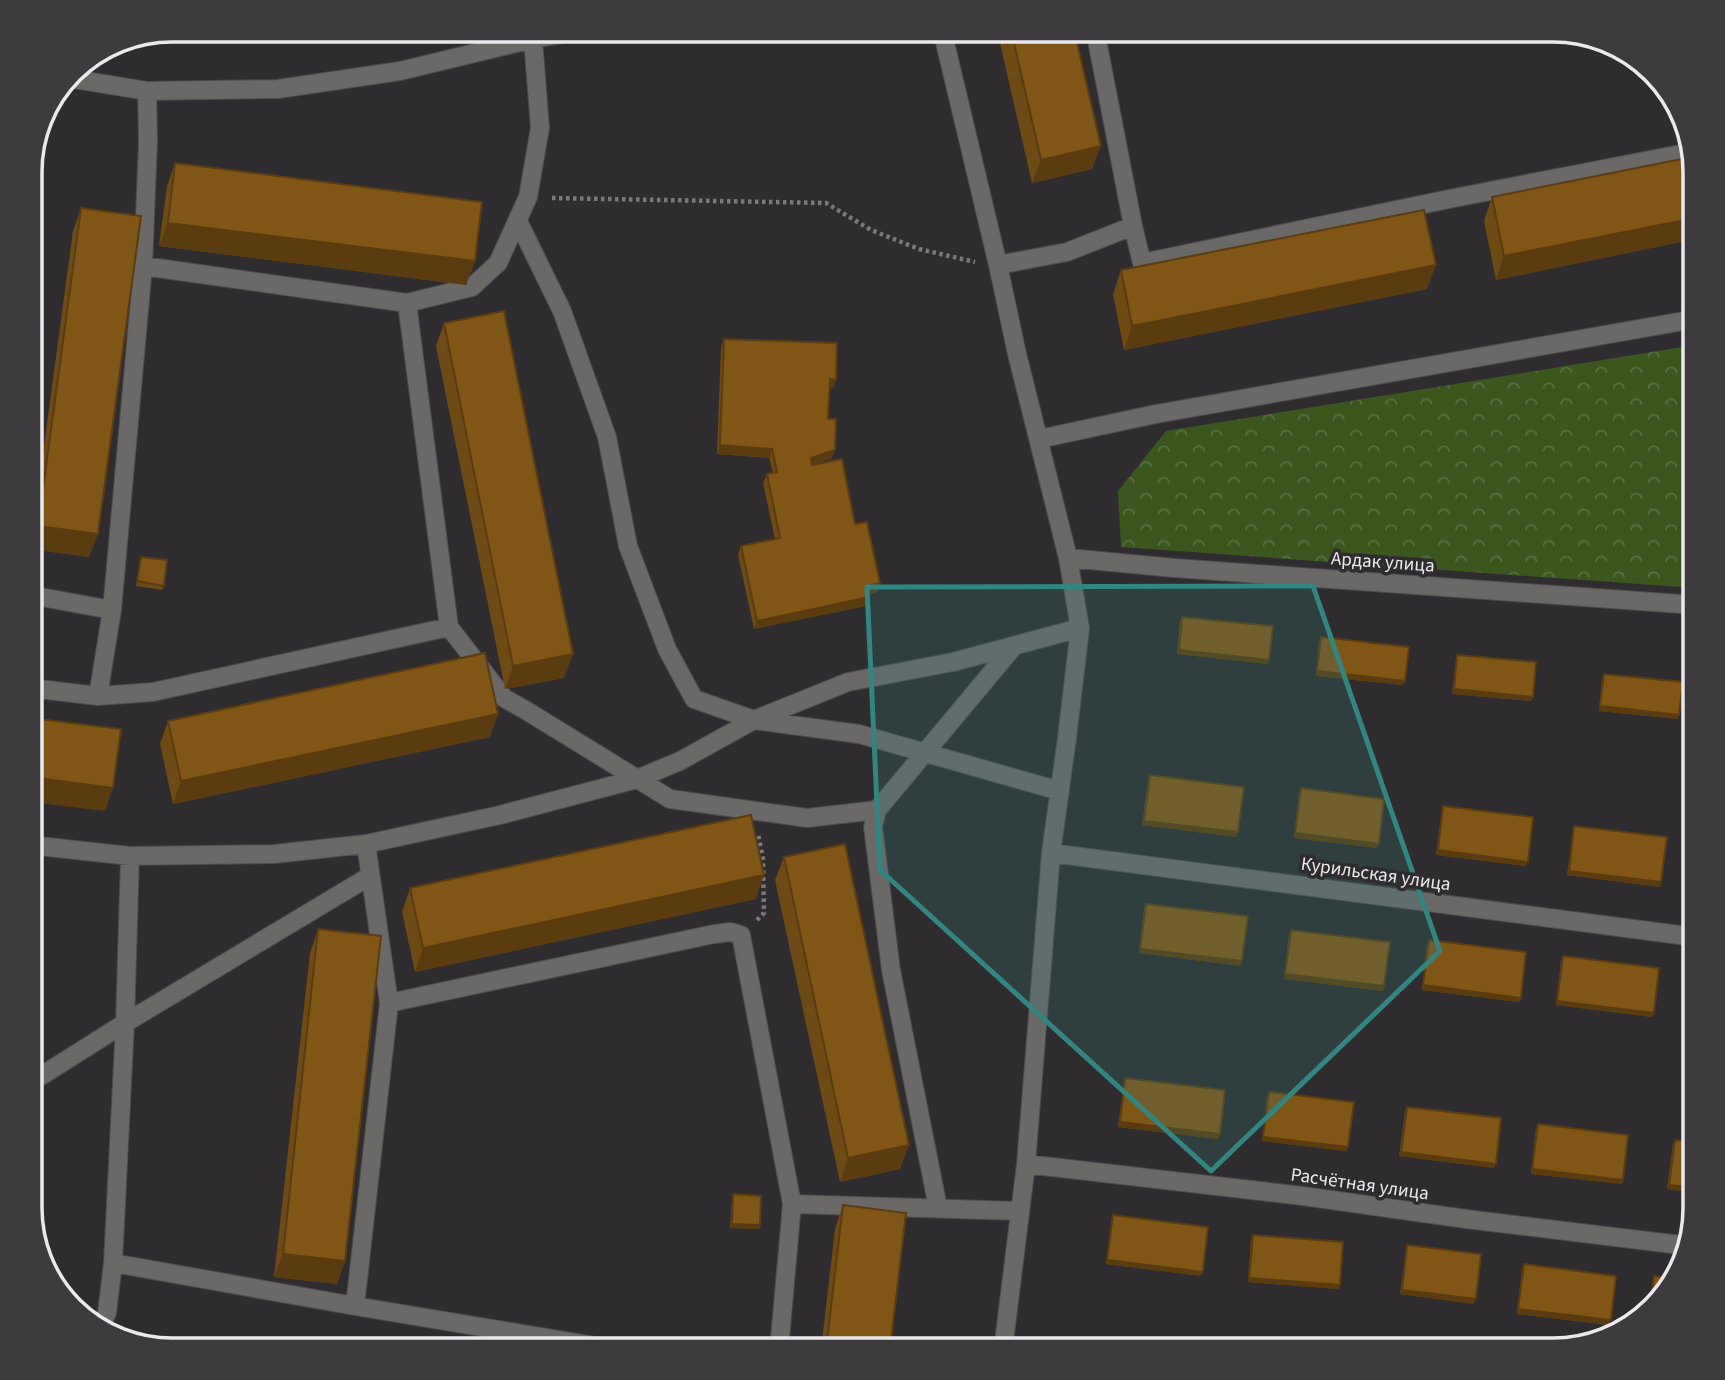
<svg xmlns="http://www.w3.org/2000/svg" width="1725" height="1380" font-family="'Source Sans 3',sans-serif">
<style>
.park{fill:url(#park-crowns)}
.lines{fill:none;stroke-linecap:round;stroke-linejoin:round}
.minor-casing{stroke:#4d4a4d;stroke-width:20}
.path{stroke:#7c797c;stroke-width:4.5;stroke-dasharray:3.5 3.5;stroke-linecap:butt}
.minor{stroke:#6b6868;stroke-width:18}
.wall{fill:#6e4a14}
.shaded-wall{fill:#5a3c10}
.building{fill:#805617;stroke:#5a3c10;stroke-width:2}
.marked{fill:#308781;fill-opacity:0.2;stroke:#308781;stroke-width:5;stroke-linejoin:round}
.labels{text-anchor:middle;stroke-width:7;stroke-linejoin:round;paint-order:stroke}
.street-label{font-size:19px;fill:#ebe9eb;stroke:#2f2c2f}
.rim{fill:none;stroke:#ebe9eb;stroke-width:3.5}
</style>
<defs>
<pattern id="park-crowns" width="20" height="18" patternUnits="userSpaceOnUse" patternTransform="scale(1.75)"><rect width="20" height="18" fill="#3c571e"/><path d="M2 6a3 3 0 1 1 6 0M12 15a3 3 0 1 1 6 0" fill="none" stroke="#586f3f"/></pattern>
</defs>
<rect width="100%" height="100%" fill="#2f2c2f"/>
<path class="park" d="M1695 345V588L1121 547 1118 491 1166 431Z"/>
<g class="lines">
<defs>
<path id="minor" d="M942 30 998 265 1017 354 1068 558 1080 628 1067 738 1051 853 1026 1164 1003 1350
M1095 30 1133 226 1142 263 1449 199 1691 152
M68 78 147 91 278 89 400 71 533 39 585 30
M147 91 148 141 143 266 407 303 472 287 498 263 528 197 540 128 533 39
M518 221 562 311 607 437 628 546 667 649 694 699 754 720 859 734 1060 791
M998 265 1067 252 1133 226
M1039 439 1156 414 1695 319
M1068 558 1175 568 1695 605
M30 595 112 610 143 266
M449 627 504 698 527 711 670 799 807 818 877 810
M30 688 98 696 153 692 449 627 407 303
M98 696 112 610
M366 844 389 1003 714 934 731 932 741 935 792 1204 1020 1211
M30 845 130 856 274 854 366 844 500 815 637 779 680 761 754 720 848 682 953 662 1080 628
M1051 853 1695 937
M30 1083 125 1023 130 856
M1026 1164 1303 1196 1466 1219 1689 1246
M938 1208 891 970 873 827 877 810 1014 646
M113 1263 355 1306 619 1350
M355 1306 389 1003
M100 1328 107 1313 113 1263 125 1023 370 876
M779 1350 792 1204"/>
</defs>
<use href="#minor" class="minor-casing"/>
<path class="path" d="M552 198 826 203 871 230 919 249 975 262
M757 920 764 913 763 859 758 834"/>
<use href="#minor" class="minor"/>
</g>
<path class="wall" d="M997 30H1074L1092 169 1032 183Z
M175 163 475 261 466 285 159 246 167 186Z
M1695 172V239L1496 280 1484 221 1492 197Z
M81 208 89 557 30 549 73 231Z
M1121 270 1427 289 1124 350 1113 294Z
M444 323 564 678 505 689 436 346Z
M724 339 836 380 833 388H830L828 419 832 458 815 464 855 524 877 592 868 594 866 606 754 629 738 555 741 546 775 539 763 483 767 474 773 473 769 458 717 454 721 348Z
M141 557 164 586 162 590 136 586Z
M1182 617 1269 660 1268 664 1177 654 1180 621Z
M1321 637 1403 685 1316 676 1319 641Z
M1457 655 1533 697 1531 701 1452 694 1456 659Z
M1604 674 1678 719 1599 711 1602 678Z
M168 721 490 737 173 804 160 744Z
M1150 775 1236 837 1142 825 1148 780Z
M1301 788 1377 848 1294 838 1299 793Z
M1443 806 1526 866 1436 855 1442 810Z
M1574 826 1661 882 1660 887 1567 875 1573 830Z
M784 857 909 1145 900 1169 840 1182 775 880Z
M410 888 756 899 415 972 402 912Z
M1146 904 1242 961 1241 966 1139 953 1144 908Z
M318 929 345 1261 337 1284 274 1277 310 953Z
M1291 930 1384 986 1383 991 1284 979 1289 934Z
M1429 940 1521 998 1519 1002 1422 990 1427 944Z
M1563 956 1654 1013 1652 1017 1556 1005 1561 960Z
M1695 982V1024L1690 1023Z
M1125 1078 1218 1139 1118 1127 1124 1082Z
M1269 1092 1348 1147 1346 1151 1262 1141 1267 1096Z
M1407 1107 1494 1168 1399 1156 1405 1111Z
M1538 1124 1623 1180 1622 1184 1531 1174 1536 1128Z
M1675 1140 1695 1142V1193L1667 1189 1673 1144Z
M733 1194 760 1225 759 1229 730 1228 732 1199Z
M843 1205 890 1350H821L835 1229Z
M1113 1215 1201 1276 1106 1264 1112 1219Z
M1253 1235 1340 1285 1338 1289 1248 1282 1251 1239Z
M1407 1245 1474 1304 1400 1294 1406 1250Z
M1524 1264 1609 1325 1517 1314 1522 1268Z
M1654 1276 1660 1302 1649 1310 1653 1280Z"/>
<path class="shaded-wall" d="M1101 146 1092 169 1032 183 1041 160Z
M1695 218V239L1496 280 1504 256Z
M168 223 475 261 466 285 159 246Z
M1436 265 1427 289 1124 350 1132 326Z
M830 379 836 380 833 388H827Z
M720 445 772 449 769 458 717 454Z
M835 450 832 458 808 467 811 458Z
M38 526 98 534 89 557 30 549Z
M880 583 877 592 864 595 867 586Z
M869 597 866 606 754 629 757 621Z
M1179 650 1269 660 1268 664 1177 654Z
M573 654 564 678 505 689 513 666Z
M1317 671 1405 681 1403 685 1316 676Z
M1454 689 1533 697 1531 701 1452 694Z
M1600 706 1679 715 1678 719 1599 711Z
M498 714 490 737 173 804 181 781Z
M30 777 113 788 105 811 30 802Z
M1144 821 1238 832 1236 837 1142 825Z
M1295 833 1379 844 1377 848 1294 838Z
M1438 850 1528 862 1526 866 1436 855Z
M1569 871 1661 882 1660 887 1567 875Z
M764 875 756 899 415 972 423 948Z
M1140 949 1242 961 1241 966 1139 953Z
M1285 974 1384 986 1383 991 1284 979Z
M1423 985 1521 998 1519 1002 1422 990Z
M1557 1001 1654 1013 1652 1017 1556 1005Z
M1692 1019H1695V1024L1690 1023Z
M1120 1122 1220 1134 1218 1139 1118 1127Z
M1263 1137 1348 1147 1346 1151 1262 1141Z
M909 1145 900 1169 840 1182 848 1158Z
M1401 1152 1496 1164 1494 1168 1399 1156Z
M1532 1169 1623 1180 1622 1184 1531 1174Z
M1669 1185 1695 1188V1193L1667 1189Z
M732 1224 760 1225 759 1229 730 1228Z
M283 1254 345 1261 337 1284 274 1277Z
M1107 1260 1203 1272 1201 1276 1106 1264Z
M1249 1278 1340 1285 1338 1289 1248 1282Z
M1402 1290 1476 1299 1474 1304 1400 1294Z
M1518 1309 1611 1320 1609 1325 1517 1314Z"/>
<path class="building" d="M1011 30H1074L1101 146 1041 160Z
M1692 157 1695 172V218L1504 256 1492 197Z
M175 163 482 202 475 261 168 223Z
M81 208 141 216 98 534 38 526Z
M1424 210 1436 265 1132 326 1121 270Z
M504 311 573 654 513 666 444 323Z
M724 339 837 343 836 380 830 379 828 419H836L835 450 811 458 812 465 842 459 855 524 867 522 880 583 867 586 869 597 757 621 741 546 780 538 767 474 777 472 772 449 720 445Z
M141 557 167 560 164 586 137 581Z
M1182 617 1273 626 1269 660 1179 650Z
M1321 637 1409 647 1405 681 1317 671Z
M485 653 498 714 181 781 168 721Z
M1457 655 1536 662 1533 697 1454 689Z
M1604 674 1683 682 1679 715 1600 706Z
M30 718 121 729 113 788 30 777Z
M1150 775 1244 787 1238 832 1144 821Z
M1301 788 1384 799 1379 844 1295 833Z
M1443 806 1533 817 1528 862 1438 850Z
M751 815 764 875 423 948 410 888Z
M1574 826 1667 837 1661 882 1569 871Z
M845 844 909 1145 848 1158 784 857Z
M1146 904 1248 916 1242 961 1140 949Z
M318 929 381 936 345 1261 283 1254Z
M1291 930 1390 942 1384 986 1285 974Z
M1429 940 1526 952 1521 998 1423 985Z
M1563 956 1659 968 1654 1013 1557 1001Z
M1695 991V1019H1692Z
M1125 1078 1225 1090 1220 1134 1120 1122Z
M1269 1092 1354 1102 1348 1147 1263 1137Z
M1407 1107 1501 1118 1496 1164 1401 1152Z
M1538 1124 1628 1135 1623 1180 1532 1169Z
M1675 1140 1695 1142V1188L1669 1185Z
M733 1194 761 1196 760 1225 732 1224Z
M843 1205 906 1213 890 1350H826Z
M1113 1215 1208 1227 1203 1272 1107 1260Z
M1253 1235 1343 1242 1340 1285 1249 1278Z
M1407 1245 1481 1254 1476 1299 1402 1290Z
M1524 1264 1616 1276 1611 1320 1518 1309Z
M1654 1276 1674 1278 1660 1302 1650 1309Z"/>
<path class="marked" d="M1313 586 1440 951 1211 1171 880 870 867 587Z"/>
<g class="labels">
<g class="street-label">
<text transform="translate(1383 561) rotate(4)" y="7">Ардак улица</text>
<text transform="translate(1376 873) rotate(8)" y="7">Курильская улица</text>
<text transform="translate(1360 1183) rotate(8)" y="7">Расчётная улица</text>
</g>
</g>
<path d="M0 0H1725V1380H0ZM172 42H1553A130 130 0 0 1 1683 172V1208A130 130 0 0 1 1553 1338H172A130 130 0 0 1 42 1208V172A130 130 0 0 1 172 42Z" fill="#3e3b3e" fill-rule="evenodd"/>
<path class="rim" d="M172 42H1553A130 130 0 0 1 1683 172V1208A130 130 0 0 1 1553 1338H172A130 130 0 0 1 42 1208V172A130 130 0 0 1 172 42Z"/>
</svg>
